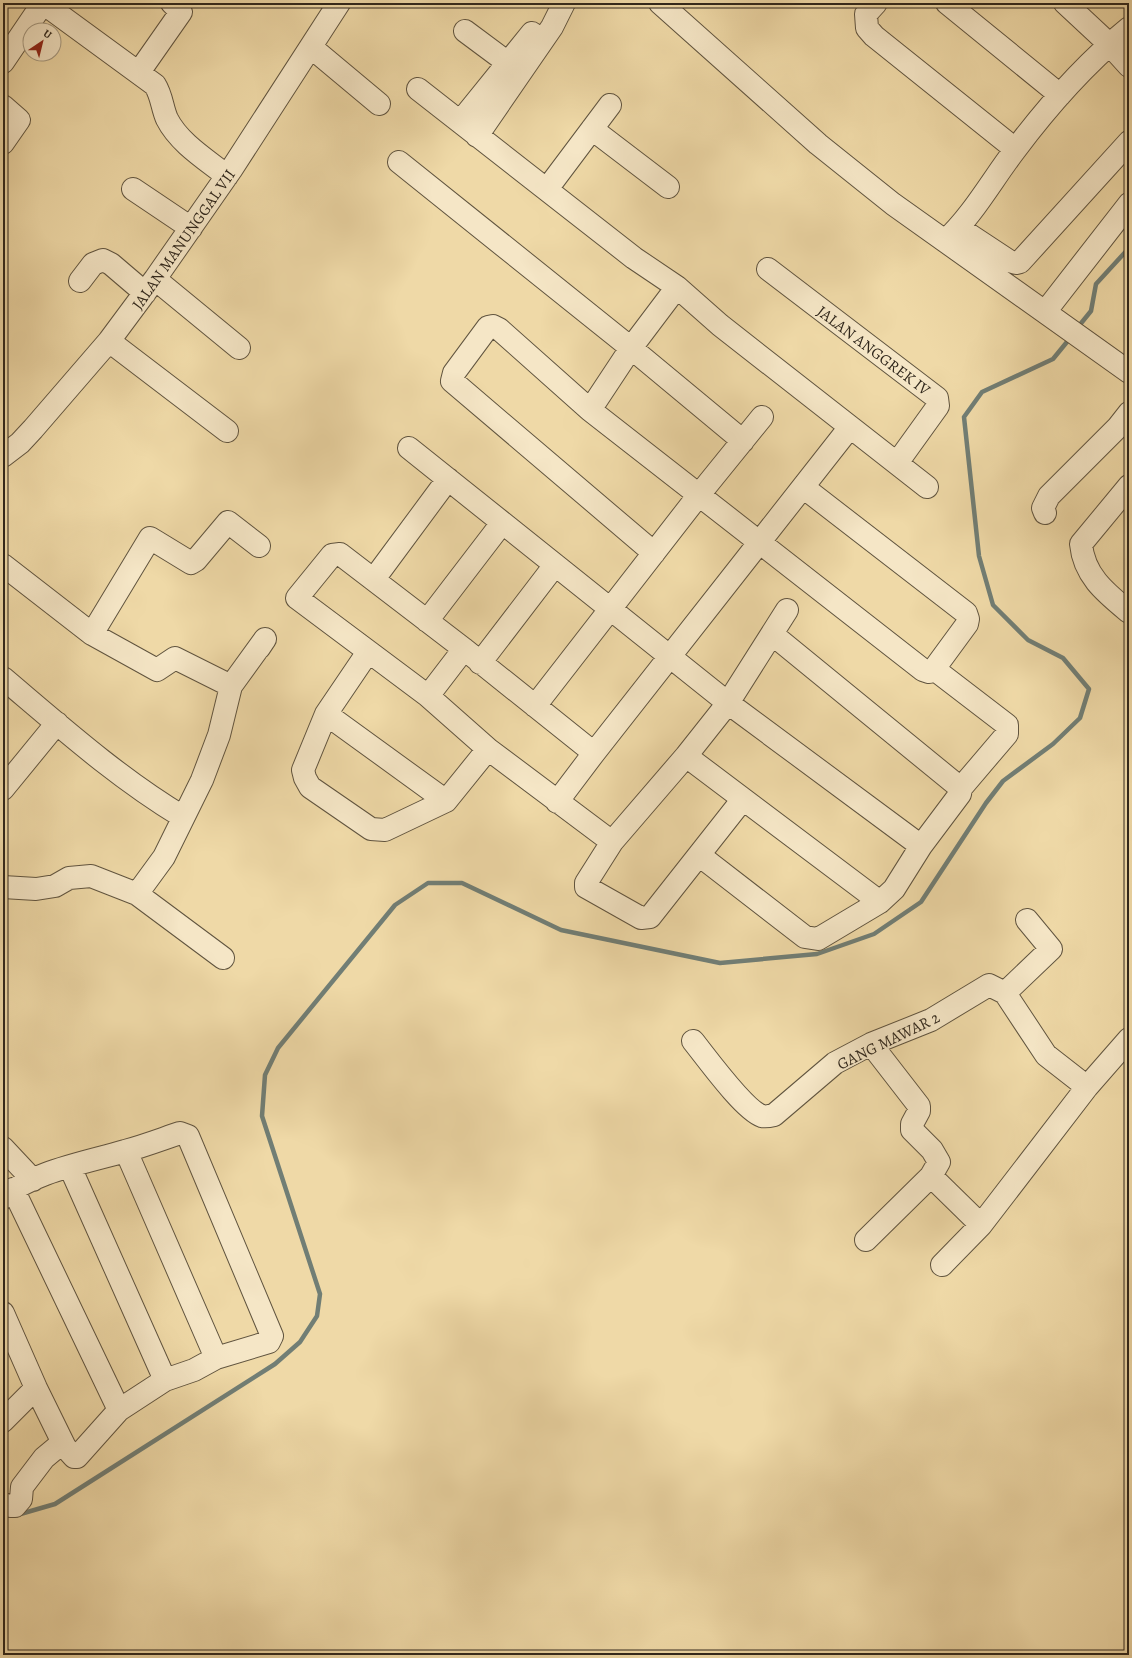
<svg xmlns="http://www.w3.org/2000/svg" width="1132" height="1658" font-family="Alegreya,serif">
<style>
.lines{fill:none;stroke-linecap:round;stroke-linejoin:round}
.stream{stroke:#717e75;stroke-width:4.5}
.minor-casing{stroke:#60543f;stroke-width:24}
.minor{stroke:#f5e6c6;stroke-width:22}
.labels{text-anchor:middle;stroke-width:3;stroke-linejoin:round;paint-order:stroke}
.street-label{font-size:16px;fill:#30271c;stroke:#f5e6c6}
</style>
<rect width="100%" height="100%" fill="#efd9a7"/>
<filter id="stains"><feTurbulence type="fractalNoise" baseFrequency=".005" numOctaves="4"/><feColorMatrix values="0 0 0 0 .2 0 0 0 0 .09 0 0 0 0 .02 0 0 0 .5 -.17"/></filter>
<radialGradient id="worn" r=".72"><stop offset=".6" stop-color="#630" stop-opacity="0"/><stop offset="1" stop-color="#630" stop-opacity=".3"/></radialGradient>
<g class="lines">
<path class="stream" d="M1078 327 1091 311 1096 284 1129 248
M17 1515 55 1504 275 1364 300 1342 317 1316 320 1294 262 1116 265 1075 278 1048 395 905 428 883H462L561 930 720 963 817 954 874 934 921 902 986 803 1003 781 1053 744 1080 718 1089 689 1063 658 1028 640 993 605 979 556 964 417 982 392 1053 359 1071 337"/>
<defs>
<path id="minor" d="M43 3 155 85C162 96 162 108 167 119 179 143 207 160 227 176
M660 3 818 144 893 204 1129 372
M876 3 866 14 867 28 874 36 1015 149
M947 3 1060 95
M1065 3 1109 44 1129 66
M465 31 508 63
M312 48 379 104
M3 62 43 3
M139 72 181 12 172 3
M418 89 634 258 677 287 720 325 927 487
M3 106 19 120 3 143
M460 122 532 33
M592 129 668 187
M477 136 552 27 564 3
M399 162 631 348 743 441
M133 189 191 228
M547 189 610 105
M959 228 1009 261 1016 263 1020 262 1129 142
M945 241C973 215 992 180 1015 150 1048 106 1086 63 1129 28
M768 269 937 398 938 406 897 463
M155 279 239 348
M80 281 93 264 103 260 111 264 145 293
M1045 312 1129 204
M109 341 227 431
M590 410 631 348 677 287
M409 448 728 703 921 846
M3 456 20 443 33 429 109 341 155 279 231 170 339 3
M1129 486 1081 544C1084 576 1106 593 1129 612
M1045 513 1043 508 1049 496 1118 427 1129 413
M654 553 452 381 454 373 488 327 493 326 499 329 590 410 923 670 929 672 934 669 967 624 968 619 966 613 803 487
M3 565 92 634 157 670 175 658 231 686
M374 579 448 479
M427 621 502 523
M92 634 150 538 191 563 196 560 228 522 259 546
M368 652 326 714 303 770 305 778 310 787 371 829 385 830 446 801 488 749
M480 663 555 565
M934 669 1007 725V734L961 788
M3 678C61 727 118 778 183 817
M428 696 464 649
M535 706 698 496 762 417
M326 714 446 801
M594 753 464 649 340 554 332 555 297 598 428 696 488 749 612 842
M686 756 880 902
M3 789 57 723
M743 799 650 917 641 918 586 887V883L612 842 686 756 728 703 787 610
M557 802 594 753 850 427
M699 855 805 937 818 939 880 902 894 889 921 846 960 794 961 788 958 786 772 634
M3 887 36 889 55 886 69 878 91 876 137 894 223 958
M137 894 164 857 202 780 219 735 231 686 265 639 259 648
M1005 993 1051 949 1027 920
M693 1041C706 1057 744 1110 762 1116 766 1117 770 1116 774 1115L835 1063 871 1044 931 1020 989 985 1005 993 1046 1055 1087 1087
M3 1148 33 1180
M126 1151 216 1358
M70 1167 165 1380
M931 1176 981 1225
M13 1189 119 1410
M3 1198C30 1172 89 1162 125 1151 144 1146 162 1139 180 1133L188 1136 272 1336 269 1342 216 1358 194 1370 165 1380 119 1410 77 1457H74L65 1447 36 1388 3 1313
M866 1240 931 1176 939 1162 932 1150 912 1130V1124L919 1111V1106L871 1044
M942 1265 981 1225 1087 1087 1129 1039
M3 1421 36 1388
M3 1504 10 1506H15L21 1499 22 1487 44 1458 56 1448 65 1447"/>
</defs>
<use href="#minor" class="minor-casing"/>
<use href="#minor" class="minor"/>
</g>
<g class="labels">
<g class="street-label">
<text transform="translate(183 239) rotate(-55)" y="6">JALAN MANUNGGAL VII</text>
<text transform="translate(874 350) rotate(37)" y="6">JALAN ANGGREK IV</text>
<text transform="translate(888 1040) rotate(-26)" y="6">GANG MAWAR 2</text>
</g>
</g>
<rect width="1132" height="1658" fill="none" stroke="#efd9a7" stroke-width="16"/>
<rect x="4" y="4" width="1124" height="1650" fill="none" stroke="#30271c" stroke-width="2"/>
<rect x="8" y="8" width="1116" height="1642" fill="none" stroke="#30271c"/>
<g transform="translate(42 42) rotate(35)"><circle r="19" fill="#f5e6c6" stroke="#a69a82"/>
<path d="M0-3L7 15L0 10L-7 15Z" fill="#8f2418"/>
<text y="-6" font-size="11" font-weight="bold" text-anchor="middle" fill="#30271c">U</text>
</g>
<rect width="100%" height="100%" filter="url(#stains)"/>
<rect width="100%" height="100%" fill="url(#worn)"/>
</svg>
